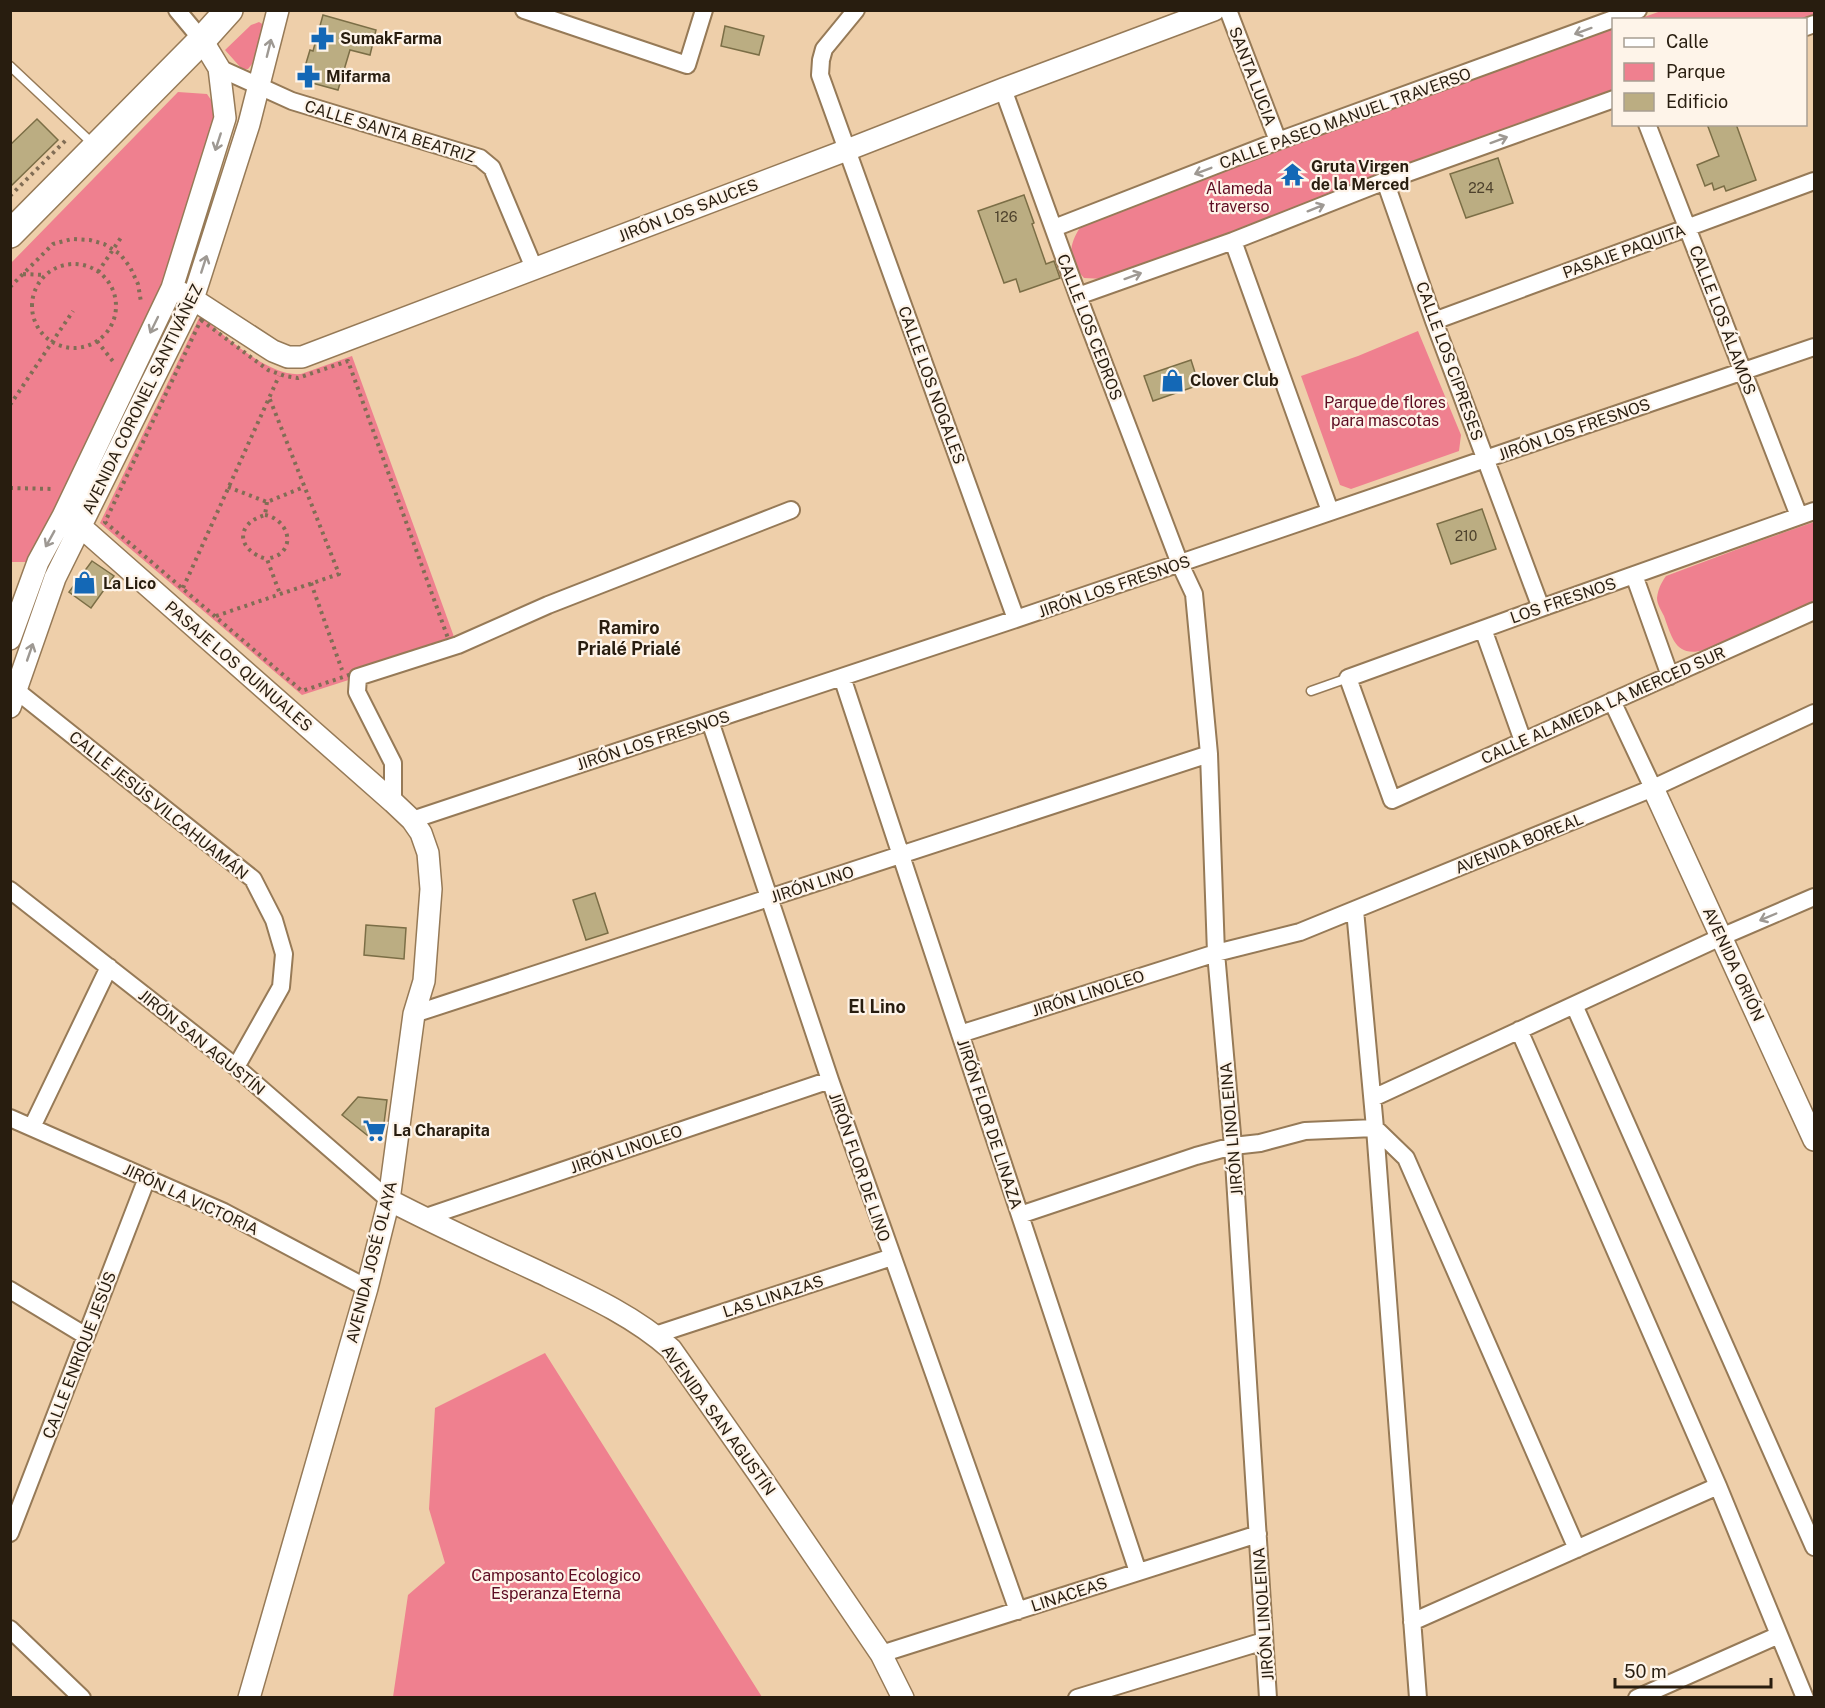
<svg xmlns="http://www.w3.org/2000/svg" width="1825" height="1708" font-family="'Public Sans',sans-serif">
<style>
.green{fill:#ef808f}
.building{fill:#bbad82;stroke:#7b6e46;stroke-width:1.5}
.lines{fill:none;stroke-linecap:round;stroke-linejoin:round}
.service-casing{stroke:#967a57;stroke-width:11}
.minor-casing{stroke:#967a57;stroke-width:20}
.tertiary-casing{stroke:#967a57;stroke-width:24}
.primary-casing{stroke:#967a57;stroke-width:30}
.path{stroke:#816d55;stroke-width:4;stroke-dasharray:3 4.5;stroke-linecap:butt}
.service{stroke:#fff;stroke-width:8}
.minor{stroke:#fff;stroke-width:16}
.tertiary{stroke:#fff;stroke-width:21}
.primary{stroke:#fff;stroke-width:27}
.oneway{stroke:#9e9993}
.labels{text-anchor:middle;stroke-width:4.5;stroke-linejoin:round;paint-order:stroke}
.number-label{font-size:14px;fill:#4d412c}
.poi-label{font-size:16px;font-weight:bold;fill:#281d0f;stroke:#fef4e9;text-anchor:start}
.street-label{font-size:16px;fill:#281d0f;stroke:#fef4e9}
.park-label{font-size:16px;fill:#5c0b21;stroke:#fef4e9}
.neighbourhood-label{font-size:18px;font-weight:bold;fill:#281d0f;stroke:#fef4e9}
</style>
<rect width="100%" height="100%" fill="#eecfaa"/>
<path class="green" d="M1661 11H1814V16L1805 19 1636 20Z
M259 22 264 25 252 64 248 69H242L225 50 251 25Z
M1613 28V91L1372 177 1216 238 1104 279 1084 278C1067 260 1068 246 1081 226L1258 157Z
M178 92 207 94 220 113 170 266 29 562H11L10 264Z
M236 127 238 128 194 266H192Z
M200 316C226 336 268 377 301 374L352 356 457 645 302 695 100 523Z
M1418 331 1461 435 1459 451 1351 489 1340 485 1301 376 1358 356Z
M1814 522V601L1704 650C1676 658 1672 638 1664 616 1661 610 1657 604 1657 598 1658 589 1661 583 1666 576L1754 543Z
M545 1353 762 1697H393L408 1595 445 1563 429 1509 435 1408Z"/>
<path class="building" d="M323 15 376 30 370 55 350 50 338 90 301 80 310 50 313 51Z
M725 26 764 36 759 55 721 46Z
M37 119 58 140 10 187V145Z
M1707 124H1736L1756 180 1726 191 1724 186 1714 190 1712 183 1705 186 1697 165 1719 156Z
M1498 158 1513 203 1466 218 1450 174Z
M1024 195 1034 223 1032 224 1046 264 1054 261 1060 278 1020 292 1016 279 1004 283 978 211Z
M1191 360 1199 385 1153 401 1144 376Z
M1482 509 1496 549 1451 564 1437 524Z
M92 561 114 576 91 608 69 592Z
M595 893 608 933 586 940 573 900Z
M366 925 406 928 404 959 364 955Z
M358 1097 387 1100 383 1131 376 1135H367L342 1115Z"/>
<g class="lines">
<defs>
<path id="service" d="M10 66 93 144
M1311 691 1348 678"/>
<path id="minor" d="M177 10 202 40
M524 10 687 65 704 10
M856 10 824 49 821 60 820 75 1016 619
M1228 10 1278 141
M1806 27 1814 24
M219 68 292 101 480 158 492 168 534 268
M1003 89 1078 296 1180 564 1194 594 1209 754 1216 953 1233 1146 1268 1698
M1647 124 1799 516
M1385 181 1434 321 1541 608
M1054 228 1278 141 1638 10
M1233 241 1330 511
M1078 296 1233 241 1385 181 1614 99
M1434 321 1814 181
M1814 511 1541 608 1348 678 1392 800 1814 611
M1634 575 1670 676
M1483 629 1523 741
M842 677 1138 1572
M17 691 253 879 274 920 284 954 281 987 236 1067
M1612 701 1653 788
M710 721 830 1080 1018 1611
M393 802V763L357 692 358 677 458 645 548 605 791 510
M412 820 1016 619 1814 347
M10 890 236 1067 389 1200
M1355 910 1375 1128 1418 1698
M1574 1005 1814 1547
M414 1014 1209 754
M1519 1030 1718 1486 1805 1698
M960 1034 1216 953 1300 932 1653 788 1814 713
M1373 1098 1721 937 1814 897
M10 1118 224 1212 367 1288
M32 1127 109 967
M1020 1215 1196 1156 1233 1146 1260 1143 1305 1131 1375 1128 1406 1158 1577 1549
M423 1218 830 1080
M10 1290 86 1336
M655 1335 892 1257
M10 1533 147 1178
M1412 1622 1718 1486
M10 1629 82 1698
M881 1654 1258 1534
M1077 1698 1264 1641
M1637 1698 1779 1635"/>
<path id="tertiary" d="M172 288 193 299 273 351 288 357H302L847 150 1003 89 1214 10
M63 516 80 526 393 802 412 820 421 833 428 853 431 889 424 981 414 1014 389 1200 367 1288 249 1698
M10 639 38 562 63 516 172 288 225 118 219 68 202 40
M10 707 55 578 193 299 249 124 278 10
M1653 788 1814 1140
M389 1200C437 1225 487 1248 537 1271 583 1293 633 1315 671 1349L758 1473 881 1654 903 1698"/>
<path id="primary" d="M10 234 202 40 229 10"/>
</defs>
<use href="#service" class="service-casing"/>
<use href="#minor" class="minor-casing"/>
<use href="#tertiary" class="tertiary-casing"/>
<use href="#primary" class="primary-casing"/>
<path class="path" d="M10 196 67 139
M32 306a42 42 0 1 1 84 0a42 42 0 1 1-84 0Z
M98 272 122 236
M23 274 45 275
M10 287 53 244 72 239 90 240 104 244 120 254 130 267 138 284 141 302
M201 320 268 370 285 376 298 378 348 361 449 641 302 691 105 522Z
M97 341 115 364
M10 405 73 311
M228 487 267 502 304 487
M10 488 55 489
M267 502 265 515C234 524 237 551 267 559L280 594
M265 515C280 517 295 536 283 551 279 556 273 557 267 559
M311 583 342 670
M183 588 279 376
M216 616 339 574 269 397"/>
<use href="#service" class="service"/>
<use href="#minor" class="minor"/>
<use href="#tertiary" class="tertiary"/>
<use href="#primary" class="primary"/>
</g>
<defs><path id="oneway-shaft" d="M-6 0H5M1.5-3L5.5 0L1.5 3" fill="none" stroke-width="1.6" stroke-linecap="round" stroke-linejoin="round" transform="scale(1.5)"/></defs>
<g class="oneway">
<use href="#oneway-shaft" transform="translate(1583 31) rotate(160)"/>
<use href="#oneway-shaft" transform="translate(269 48) rotate(-76)"/>
<use href="#oneway-shaft" transform="translate(1499 140) rotate(-20)"/>
<use href="#oneway-shaft" transform="translate(218 142) rotate(108)"/>
<use href="#oneway-shaft" transform="translate(1203 171) rotate(159)"/>
<use href="#oneway-shaft" transform="translate(1316 208) rotate(-22)"/>
<use href="#oneway-shaft" transform="translate(204 264) rotate(-72)"/>
<use href="#oneway-shaft" transform="translate(1133 276) rotate(-20)"/>
<use href="#oneway-shaft" transform="translate(154 325) rotate(116)"/>
<use href="#oneway-shaft" transform="translate(50 539) rotate(119)"/>
<use href="#oneway-shaft" transform="translate(30 652) rotate(-71)"/>
<use href="#oneway-shaft" transform="translate(1768 917) rotate(157)"/>
</g>
<defs>
<symbol id="pharmacy-bare" viewBox="-9 -9 18 18"><path d="M-2-6h4v4h4v4h-4v4h-4v-4h-4v-4h4Z" fill="#1468b6" stroke="#fef4e9" stroke-width="2.5" paint-order="stroke"/></symbol>
<symbol id="temple-bare" viewBox="-9 -9 18 18"><path d="M0-6L5-2H3V0L6.5 2.5H4V6H1.5V3h-3V6H-4V2.5H-6.5L-3 0V-2H-5Z" fill="#1468b6" stroke="#fef4e9" stroke-width="2.5" paint-order="stroke"/></symbol>
<symbol id="shop-bare" viewBox="-9 -9 18 18"><path d="M-5-2.5h2.3a2.7 3.5 0 0 1 5.4 0H5L5.5 6h-11ZM-1.5-2.5h3a1.5 2.3 0 0 0-3 0Z" fill="#1468b6" stroke="#fef4e9" stroke-width="2.5" paint-order="stroke"/></symbol>
<symbol id="supermarket-bare" viewBox="-9 -9 18 18"><path d="M-6-5.5h2.5l.6 2H6L4.5 2H-2.5L-4.4-4H-6ZM-1.5 3.2a1.3 1.3 0 1 0 .1 0ZM3 3.2a1.3 1.3 0 1 0 .1 0Z" fill="#1468b6" stroke="#fef4e9" stroke-width="2.5" paint-order="stroke"/></symbol>
</defs>
<g fill-rule="evenodd">
<use href="#pharmacy-bare" x="306" y="22" width="33" height="33"/>
<use href="#pharmacy-bare" x="292" y="60" width="33" height="33"/>
<use href="#temple-bare" x="1276" y="158" width="33" height="33"/>
<use href="#shop-bare" x="1156" y="364" width="33" height="33"/>
<use href="#shop-bare" x="68" y="566" width="33" height="33"/>
<use href="#supermarket-bare" x="358" y="1114" width="33" height="33"/>
</g>
<g class="labels">
<g class="number-label">
<text x="1481" y="193">224</text>
<text x="1006" y="222">126</text>
<text x="1466" y="541">210</text>
</g>
<g class="poi-label">
<text x="340" y="44">SumakFarma</text>
<text x="326" y="82">Mifarma</text>
<text x="1311" y="172">Gruta Virgen<tspan x="1311" dy="18">de la Merced</tspan></text>
<text x="1190" y="386">Clover Club</text>
<text x="103" y="589">La Lico</text>
<text x="393" y="1136">La Charapita</text>
</g>
<g class="street-label">
<text transform="translate(1253 76) rotate(69)" y="6">SANTA LUCIA</text>
<text transform="translate(1345 118) rotate(-20)" y="6">CALLE PASEO MANUEL TRAVERSO</text>
<text transform="translate(390 131) rotate(17)" y="6">CALLE SANTA BEATRIZ</text>
<text transform="translate(688 210) rotate(-21)" y="6">JIRÓN LOS SAUCES</text>
<text transform="translate(1624 251) rotate(-20)" y="6">PASAJE PAQUITA</text>
<text transform="translate(1723 320) rotate(69)" y="6">CALLE LOS ÁLAMOS</text>
<text transform="translate(1090 327) rotate(69)" y="6">CALLE LOS CEDROS</text>
<text transform="translate(1450 361) rotate(70)" y="6">CALLE LOS CIPRESES</text>
<text transform="translate(932 385) rotate(70)" y="6">CALLE LOS NOGALES</text>
<text transform="translate(142 399) rotate(-64)" y="6">AVENIDA CORONEL SANTIVÁÑEZ</text>
<text transform="translate(1574 429) rotate(-19)" y="6">JIRÓN LOS FRESNOS</text>
<text transform="translate(1114 586) rotate(-19)" y="6">JIRÓN LOS FRESNOS</text>
<text transform="translate(1563 600) rotate(-19)" y="6">LOS FRESNOS</text>
<text transform="translate(239 666) rotate(41)" y="6">PASAJE LOS QUINUALES</text>
<text transform="translate(1603 705) rotate(-24)" y="6">CALLE ALAMEDA LA MERCED SUR</text>
<text transform="translate(653 740) rotate(-18)" y="6">JIRÓN LOS FRESNOS</text>
<text transform="translate(159 805) rotate(39)" y="6">CALLE JESÚS VILCAHUAMÁN</text>
<text transform="translate(1519 843) rotate(-22)" y="6">AVENIDA BOREAL</text>
<text transform="translate(812 884) rotate(-18)" y="6">JIRÓN LINO</text>
<text transform="translate(1734 964) rotate(65)" y="6">AVENIDA ORIÓN</text>
<text transform="translate(1088 993) rotate(-18)" y="6">JIRÓN LINOLEO</text>
<text transform="translate(202 1042) rotate(39)" y="6">JIRÓN SAN AGUSTÍN</text>
<text transform="translate(990 1124) rotate(72)" y="6">JIRÓN FLOR DE LINAZA</text>
<text transform="translate(1231 1129) rotate(-95)" y="6">JIRÓN LINOLEINA</text>
<text transform="translate(626 1149) rotate(-19)" y="6">JIRÓN LINOLEO</text>
<text transform="translate(860 1167) rotate(71)" y="6">JIRÓN FLOR DE LINO</text>
<text transform="translate(191 1199) rotate(25)" y="6">JIRÓN LA VICTORIA</text>
<text transform="translate(371 1262) rotate(-76)" y="6">AVENIDA JOSÉ OLAYA</text>
<text transform="translate(773 1296) rotate(-18)" y="6">LAS LINAZAS</text>
<text transform="translate(79 1355) rotate(-69)" y="6">CALLE ENRIQUE JESÚS</text>
<text transform="translate(719 1420) rotate(54)" y="6">AVENIDA SAN AGUSTÍN</text>
<text transform="translate(1069 1594) rotate(-18)" y="6">LINACEAS</text>
<text transform="translate(1263 1614) rotate(-94)" y="6">JIRÓN LINOLEINA</text>
</g>
<g class="park-label">
<text x="1239" y="194">Alameda<tspan x="1239" dy="18">traverso</tspan></text>
<text x="1385" y="408">Parque de flores<tspan x="1385" dy="18">para mascotas</tspan></text>
<text x="556" y="1581">Camposanto Ecologico<tspan x="556" dy="18">Esperanza Eterna</tspan></text>
</g>
<g class="neighbourhood-label">
<text x="629" y="634">Ramiro<tspan x="629" dy="21">Prialé Prialé</tspan></text>
<text x="877" y="1013">El Lino</text>
</g>
</g>
<rect width="1825" height="1708" fill="none" stroke="#281d0f" stroke-width="24"/>
<rect x="1612" y="18" width="195" height="108" fill="#fef4e9" stroke="#a89e92" stroke-width="1.5"/>
<rect x="1624" y="38" width="30" height="9" fill="#ffffff" stroke="#a89e92" stroke-width="1.5"/>
<text x="1666" y="48" font-size="18" fill="#281d0f">Calle</text>
<rect x="1624" y="63" width="30" height="18" fill="#ef808f" stroke="#a89e92" stroke-width="1.5"/>
<text x="1666" y="78" font-size="18" fill="#281d0f">Parque</text>
<rect x="1624" y="93" width="30" height="18" fill="#bbad82" stroke="#a89e92" stroke-width="1.5"/>
<text x="1666" y="108" font-size="18" fill="#281d0f">Edificio</text>
<path d="M1615 1678v9h156v-9" fill="none" stroke="#281d0f" stroke-width="3"/>
<text x="1624" y="1678" font-size="18" fill="#281d0f" stroke="#fef4e9" stroke-width="4.5" paint-order="stroke">50 m</text>
</svg>
